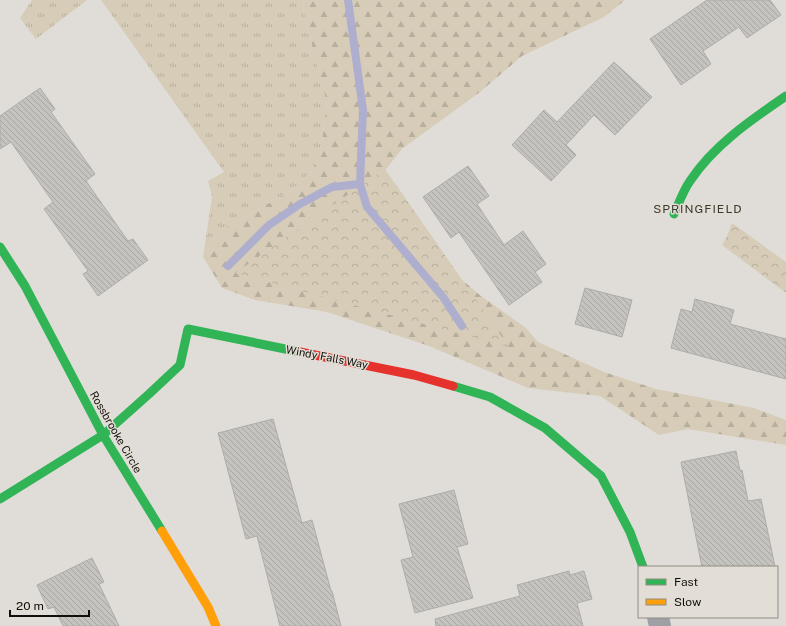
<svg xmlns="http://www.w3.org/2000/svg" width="786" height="626" font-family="'Public Sans',sans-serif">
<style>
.grass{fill:url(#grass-tufts)}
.forest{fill:url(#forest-firs)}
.park{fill:url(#park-crowns)}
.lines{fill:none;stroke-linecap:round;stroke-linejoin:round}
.stream{stroke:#aeaecf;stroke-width:8}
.building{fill:url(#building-back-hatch);stroke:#adaca8}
.street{stroke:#9fa0a6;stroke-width:22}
.fast{stroke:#30b455;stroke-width:9}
.slow{stroke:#ff9f0a;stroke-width:9}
.jam{stroke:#e5322d;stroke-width:9}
.labels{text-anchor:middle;stroke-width:3;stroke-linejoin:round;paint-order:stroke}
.street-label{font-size:11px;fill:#100e0b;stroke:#e3ded5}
.neighbourhood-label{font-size:12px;letter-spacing:1px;fill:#3c3831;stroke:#e3ded5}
</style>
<defs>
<pattern id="grass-tufts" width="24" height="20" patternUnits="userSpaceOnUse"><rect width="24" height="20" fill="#d6ccb8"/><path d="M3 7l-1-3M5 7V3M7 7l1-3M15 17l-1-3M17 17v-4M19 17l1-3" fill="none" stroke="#b7ae9d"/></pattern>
<pattern id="forest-firs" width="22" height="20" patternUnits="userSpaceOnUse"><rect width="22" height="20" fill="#d6ccb8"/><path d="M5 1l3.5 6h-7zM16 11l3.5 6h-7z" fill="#b7ae9d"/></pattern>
<pattern id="park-crowns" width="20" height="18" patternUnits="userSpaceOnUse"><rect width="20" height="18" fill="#d6ccb8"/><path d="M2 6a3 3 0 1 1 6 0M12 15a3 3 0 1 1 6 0" fill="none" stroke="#b7ae9d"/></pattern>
<pattern id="building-back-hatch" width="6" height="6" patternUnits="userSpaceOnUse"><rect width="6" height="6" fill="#c4c3bf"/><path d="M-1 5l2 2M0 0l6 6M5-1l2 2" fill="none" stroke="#a7a6a3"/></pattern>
</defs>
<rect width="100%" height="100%" fill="#e0ddd8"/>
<path class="grass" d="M32 0H87L36 39 20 18Z
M101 0H303L304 15 327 103 320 156 311 172 288 193 224 228 203 257 212 197 208 181 224 172Z"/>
<path class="forest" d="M303 0H625L604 17 522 56 480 92 402 149 379 178 398 226 481 296 526 328 538 342 604 372 656 389 754 408 786 420V445L688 429 659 435 600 396 528 388 429 346 327 312 255 300 222 288 203 257 224 228 288 193 311 172 320 156 327 103 304 15Z"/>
<path class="park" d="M385 169 509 347 235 273Z
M732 223 786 262V293L722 245 727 236Z"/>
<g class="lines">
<path class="stream" d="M348 0 363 110 360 184 367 207 443 297 462 326
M228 266 269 225 300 204 332 187 360 184"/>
</g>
<path class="building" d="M707 0H770L781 15 747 38 739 27 703 51 711 64 681 85 650 39Z
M614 62 652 97 615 135 594 115 566 145 576 155 551 181 512 145 544 110 557 122Z
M40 88 55 109 51 112 95 174 86 181 128 241 133 239 148 260 98 296 83 274 88 271 44 209 53 202 11 142 0 149V116Z
M468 166 489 196 477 204 504 245 523 231 546 264 535 272 542 282 509 305 459 232 451 238 423 197Z
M585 288 632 300 622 337 575 324Z
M695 299 734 310 730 324 786 339V379L671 348 681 309 692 312Z
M273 419 302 523 312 520 331 591H332L341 626H280L257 536 246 539 218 433Z
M736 451 740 471 742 470 748 501 761 499 775 567H702L681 462Z
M454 490 468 544 457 547 473 598 415 613 401 560 413 557 399 504Z
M92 558 104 582 99 584 119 626H63L54 607 48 609 37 585Z
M569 571 570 575 584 571 592 599 577 603 583 626H436L435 619 520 596 517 585Z"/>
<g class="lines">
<path class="street" d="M658 617 660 626"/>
<path class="fast" d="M674 214C679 203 683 191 690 181 714 145 751 120 786 96
M0 247 25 286 103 435 162 531
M453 386 490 397 545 428 601 476 630 532 643 567
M0 499 103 435 149 394 180 365 188 329 300 352"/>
<path class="slow" d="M162 531 208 607 216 626"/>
<path class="jam" d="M300 352 414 375 453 386"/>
</g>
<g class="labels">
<g class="street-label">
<text transform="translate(327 357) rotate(11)" y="4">Windy Falls Way</text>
<text transform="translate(116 432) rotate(60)" y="4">Rossbrooke Circle</text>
</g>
<g class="neighbourhood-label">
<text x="698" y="213">SPRINGFIELD</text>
</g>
</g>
<rect x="638" y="566" width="140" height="52" fill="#e3ded5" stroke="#8f8b84"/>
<rect x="646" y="579" width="20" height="6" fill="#30b455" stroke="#8f8b84"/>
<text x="674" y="586" font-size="12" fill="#100e0b">Fast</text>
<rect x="646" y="599" width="20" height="6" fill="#ff9f0a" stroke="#8f8b84"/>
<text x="674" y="606" font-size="12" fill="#100e0b">Slow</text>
<path d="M10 610v6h79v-6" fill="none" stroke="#100e0b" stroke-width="2"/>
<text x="16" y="610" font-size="12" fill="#100e0b" stroke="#e3ded5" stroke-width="3" paint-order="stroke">20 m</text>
</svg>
